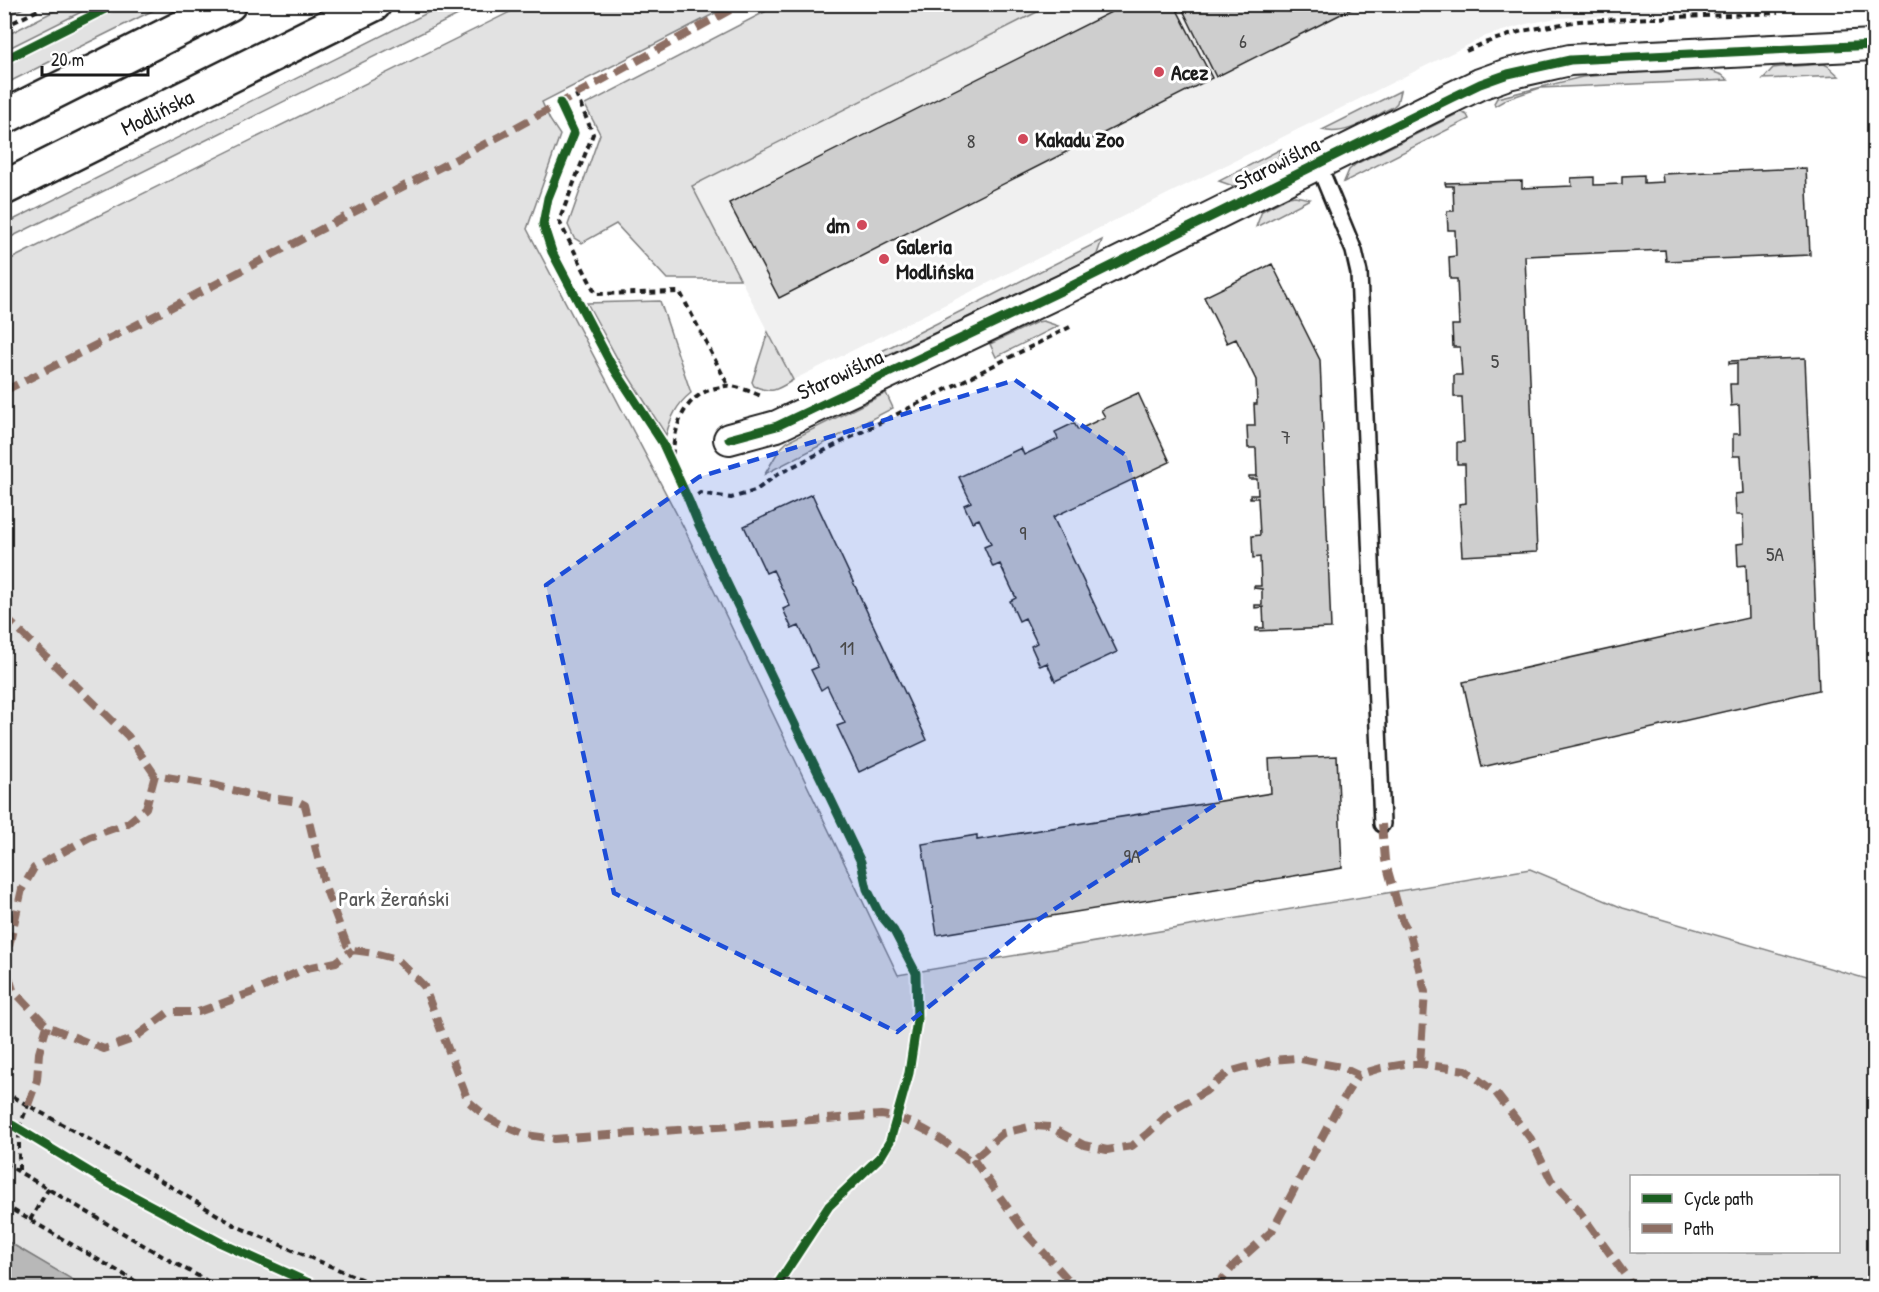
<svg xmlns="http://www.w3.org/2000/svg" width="1879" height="1292" font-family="'Patrick Hand',sans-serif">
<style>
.built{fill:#f0f0f0}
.green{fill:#e2e2e2;stroke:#7f7f7f;stroke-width:1.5;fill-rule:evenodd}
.water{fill:#b8b8b8;stroke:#7a7a7a;stroke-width:1.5}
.building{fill:#cecece;stroke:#1c1c1c;stroke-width:1.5}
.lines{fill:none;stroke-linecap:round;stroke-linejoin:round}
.lane-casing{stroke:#1c1c1c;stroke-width:20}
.street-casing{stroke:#1c1c1c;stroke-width:34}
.primary-casing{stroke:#1c1c1c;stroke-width:38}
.path{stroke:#1c1c1c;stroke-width:4;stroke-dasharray:6 4.5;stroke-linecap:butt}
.lane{stroke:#fff;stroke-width:15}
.street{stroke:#fff;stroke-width:30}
.primary{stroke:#fff;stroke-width:33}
.quiet{stroke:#8d6e63;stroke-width:8;stroke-dasharray:15 8;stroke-linecap:butt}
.cycleway-casing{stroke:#fff;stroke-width:13}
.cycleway{stroke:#1b5e20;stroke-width:9}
.marked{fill:#1d4ed8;fill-opacity:0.2;stroke:#1d4ed8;stroke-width:4.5;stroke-dasharray:12 8;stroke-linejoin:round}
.poi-dot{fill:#d1495b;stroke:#fff;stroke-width:2}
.labels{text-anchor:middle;stroke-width:6;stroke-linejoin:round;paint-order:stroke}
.number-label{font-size:20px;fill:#484848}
.poi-label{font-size:22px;font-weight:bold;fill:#1c1c1c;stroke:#fff;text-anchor:start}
.street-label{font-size:22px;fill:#1c1c1c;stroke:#fff}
.park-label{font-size:22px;fill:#575757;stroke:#fff}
</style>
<rect width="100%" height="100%" fill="#fff"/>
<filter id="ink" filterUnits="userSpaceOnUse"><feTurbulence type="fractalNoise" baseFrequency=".0167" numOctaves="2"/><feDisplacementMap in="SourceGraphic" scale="12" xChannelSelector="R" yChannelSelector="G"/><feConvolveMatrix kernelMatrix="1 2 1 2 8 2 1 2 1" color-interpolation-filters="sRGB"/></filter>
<g filter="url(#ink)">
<path class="built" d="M1051 5H1874L1557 18 1526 24 1486 36 793 380 692 186Z"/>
<path class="green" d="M5 4H29V5L5 17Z
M445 4 478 5 5 240V224Z
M66 5H95L5 50V36Z
M125 5H164L5 84V65Z
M524 5H731L542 102 550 120 560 135 527 229 683 526 898 975 1530 869 1623 908 1874 981V1287L85 1288 5 1240V262ZM1632 1176H1838V1252H1632Z
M778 5H1051L692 186 740 279H667L616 224 582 243 574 238 568 225 600 134 585 105Z
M1824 64 1828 66 1839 76 1763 79 1773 68 1781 67Z
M1708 70 1722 75 1728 80 1540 88 1507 99 1495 106 1494 103 1497 98 1582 77 1623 73Z
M1400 91 1397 103 1393 107C1372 117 1347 137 1322 130Z
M1461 112 1467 115 1469 119 1344 182 1349 170 1356 164Z
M1281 149 1278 158 1266 170 1239 185 1233 186 1219 181Z
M1295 196 1310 199 1256 227 1262 211 1289 197Z
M1102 240 1097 254 1093 258 862 367 848 368Z
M660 301 691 393C677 404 671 417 666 435L617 358 587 303Z
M1043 321 1058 326 996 357 990 344 1037 322Z
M768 332 793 380C777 390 772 394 754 386L752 382Z
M886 393 893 408 765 474 779 450 787 442Z"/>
<path class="water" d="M5 1240 85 1287H5Z"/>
<path class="building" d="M1127 4H1174L1212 78 779 298 729 203Z
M1180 4H1361L1216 77Z
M1806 168 1810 255 1666 261 1665 250 1525 256 1537 552 1462 556 1459 504 1466 503 1465 464H1457V442H1464L1462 397H1454V375H1462L1460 347H1453L1452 325H1459L1457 279H1450L1449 257 1456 256 1455 230H1448L1447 211H1454L1453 186H1446L1445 183 1522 181V188L1572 186 1571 178 1594 177V185L1622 184V176L1644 175V183L1663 182 1662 174Z
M1272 264 1320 360 1331 628 1256 631V628H1264L1263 607 1255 608V605H1262V589L1254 588V586H1261L1260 557 1253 558 1252 536 1260 535 1258 498H1250V495H1258L1257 479H1249V476H1257L1256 448H1248L1247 426H1255L1254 404H1257L1256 380 1236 339 1227 343 1204 297Z
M1805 358 1819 690 1482 767 1463 682 1748 618 1746 565 1738 566 1737 544 1744 543 1743 515H1736L1735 494 1743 493 1741 456H1733V434H1740L1739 405 1731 406 1730 384H1737V363L1729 364V361Z
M1138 393 1170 462 1053 517 1117 652 1055 681 1047 663 1040 666 1031 646 1037 643 1025 618 1019 621 1010 601 1016 598 1000 564 993 567 984 547 991 544 979 519 972 522 964 505 971 502 959 477 1021 448 1024 455 1058 439 1055 432 1074 423 1078 430 1105 417 1101 410Z
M812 494 927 740 859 772 837 726 845 723 827 686 821 690 811 670 818 667 799 626 792 629 783 609 790 606 773 570 766 573 744 526Z
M1337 756 1342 868 937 935 922 844 977 835V840L1271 793 1269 759Z"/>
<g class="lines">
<defs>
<path id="lane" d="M1318 164 1354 251 1359 273 1382 824"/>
<path id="street" d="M729 439 777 426 1063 290 1453 97 1480 84 1508 74 1570 60 1874 45"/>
<path id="primary" d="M4 117 229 4
M4 188 374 4"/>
</defs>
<use href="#lane" class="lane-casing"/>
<use href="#street" class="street-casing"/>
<use href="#primary" class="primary-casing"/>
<path class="path" d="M4 27 50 4
M1466 51 1484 43 1522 31 1579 21 1778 13
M576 94 593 134 559 221 596 294 680 292 728 385
M672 466C673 434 679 397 716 388 721 387 726 385 730 386 740 387 752 392 761 396
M689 501 700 493 731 498 755 491 778 474 1070 327
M4 1092 128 1161 236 1226 382 1288
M4 1163 162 1256 220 1288
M19 1170V1128L28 1105
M4 1205 147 1288
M30 1220 49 1188"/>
<use href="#lane" class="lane"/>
<use href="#street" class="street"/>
<use href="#primary" class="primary"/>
<path class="quiet" d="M4 391 168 309 502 135 741 4
M4 616 128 736 155 775 213 785 257 796 299 802 305 805 325 887 347 945 353 950 374 953 397 959 424 986 468 1101 488 1118 504 1126 527 1135 554 1139 881 1115C915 1119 941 1139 968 1159H973L1003 1133 1033 1126 1050 1127 1084 1145 1107 1150 1132 1146 1148 1133 1173 1110 1206 1091 1229 1072 1273 1060 1296 1058 1341 1067 1358 1075 1381 1068 1405 1064H1420L1466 1070 1496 1093 1531 1139 1551 1180 1577 1208 1628 1279 1632 1288
M155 775 146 808 128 823 90 837 34 868 22 889 5 964 13 990 47 1026 104 1049 133 1039 169 1012H198L253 992 307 968 336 962 353 950
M1382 824 1385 860 1402 920 1410 934 1425 992 1420 1064
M28 1105 37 1080 39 1053 47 1026
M973 1159 1025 1232 1076 1288
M1215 1288 1235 1264 1272 1231 1336 1111 1358 1075"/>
<defs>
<path id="cycleway" d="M4 60 115 4
M560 103 574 133 548 198 543 224 552 252 611 364 662 442 689 501 698 523 861 862 867 889 879 913 894 931 916 973 917 1020 909 1073 890 1141 881 1156 829 1206 775 1288
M729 439 777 426 1063 290 1453 97 1480 84 1508 74 1570 60 1874 45
M4 1120 101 1179 221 1243 320 1288"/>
</defs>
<use href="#cycleway" class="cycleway-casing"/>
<use href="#cycleway" class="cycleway"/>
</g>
</g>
<path class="marked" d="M1015 380 1127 456 1221 801 1033 923 897 1032 614 893 546 585 699 477Z"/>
<g class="poi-dot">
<circle cx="1159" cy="72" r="6"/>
<circle cx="1023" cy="139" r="6"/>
<circle cx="862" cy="225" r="6"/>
<circle cx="884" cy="259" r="6"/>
</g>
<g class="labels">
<g class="number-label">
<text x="1243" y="48">6</text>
<text x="971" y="148">8</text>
<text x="1495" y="368">5</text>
<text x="1286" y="444">7</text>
<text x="1023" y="540">9</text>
<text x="1775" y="561">5A</text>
<text x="847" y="655">11</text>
<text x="1132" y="863">9A</text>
</g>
<g class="poi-label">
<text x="1171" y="80">Acez</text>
<text x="1035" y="147">Kakadu Zoo</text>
<text x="850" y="233" text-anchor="end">dm</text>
<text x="896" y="254">Galeria<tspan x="896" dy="25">Modlińska</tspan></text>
</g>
<g class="street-label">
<text transform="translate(157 112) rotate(-26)" y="8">Modlińska</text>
<text transform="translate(1277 163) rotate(-27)" y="8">Starowiślna</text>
<text transform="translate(840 374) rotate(-25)" y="8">Starowiślna</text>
</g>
<g class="park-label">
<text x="394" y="906">Park Żerański</text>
</g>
</g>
<rect width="1879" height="1292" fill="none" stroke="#fff" stroke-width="24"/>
<rect x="12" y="12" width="1855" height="1268" fill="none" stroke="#1c1c1c" stroke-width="2" filter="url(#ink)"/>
<rect x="1630" y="1175" width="210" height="78" fill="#ffffff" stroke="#a4a4a4" stroke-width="1.5"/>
<rect x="1642" y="1194" width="30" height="9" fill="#1b5e20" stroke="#a4a4a4" stroke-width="1.5"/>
<text x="1684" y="1205" font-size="18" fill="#1c1c1c">Cycle path</text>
<rect x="1642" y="1224" width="30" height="9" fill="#8d6e63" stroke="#a4a4a4" stroke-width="1.5"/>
<text x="1684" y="1235" font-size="18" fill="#1c1c1c">Path</text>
<path d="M42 66v9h106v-9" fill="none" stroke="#1c1c1c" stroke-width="3"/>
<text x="51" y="66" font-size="18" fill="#1c1c1c" stroke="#ffffff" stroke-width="4.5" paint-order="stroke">20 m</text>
</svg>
